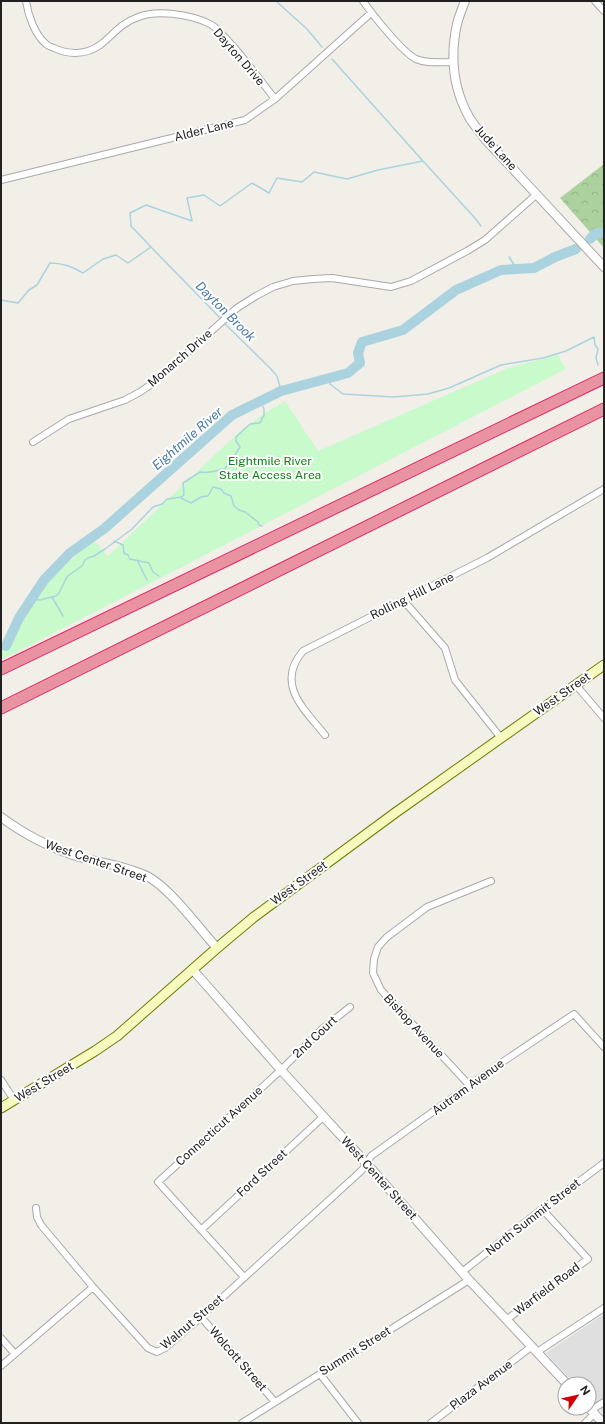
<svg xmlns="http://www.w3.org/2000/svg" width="605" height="1424" font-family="'Public Sans',sans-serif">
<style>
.residential{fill:#e0dfdf}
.forest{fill:url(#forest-crowns)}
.park{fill:#c8facc}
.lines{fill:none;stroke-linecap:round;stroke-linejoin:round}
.stream{stroke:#aad3df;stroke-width:1.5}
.river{stroke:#aad3df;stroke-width:10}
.minor-casing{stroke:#a9a9a9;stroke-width:8}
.tertiary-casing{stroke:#a9a9a9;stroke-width:10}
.secondary-casing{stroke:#707d05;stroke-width:11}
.motorway-casing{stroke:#dc2a67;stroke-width:13}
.minor{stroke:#fff;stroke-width:6}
.tertiary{stroke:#fff;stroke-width:8}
.secondary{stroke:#f7fabf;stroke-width:9}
.motorway{stroke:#e892a2;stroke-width:11}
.labels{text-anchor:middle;stroke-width:4;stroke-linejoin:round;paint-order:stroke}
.street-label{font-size:12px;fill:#222;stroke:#fff}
.park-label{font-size:12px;fill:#0c8416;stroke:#fff}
.water-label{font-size:13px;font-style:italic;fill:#4a7aab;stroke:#fff}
</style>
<defs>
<pattern id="forest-crowns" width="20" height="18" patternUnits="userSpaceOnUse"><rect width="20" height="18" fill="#add19e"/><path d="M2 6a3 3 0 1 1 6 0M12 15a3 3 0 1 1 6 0" fill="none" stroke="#95b388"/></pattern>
</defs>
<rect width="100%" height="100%" fill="#f2efe9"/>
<path class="residential" d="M604 1314V1414L589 1398V1384H575L546 1353Z"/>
<path class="forest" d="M604 164V248L560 198Z"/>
<path class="park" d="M558 355 566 369 1 660V644L12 622 33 597 93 539 108 556 238 433 265 413 285 401 318 451 508 368Z"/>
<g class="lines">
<path class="stream" d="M276 1 307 29 322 47
M332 59 422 160
M151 247 131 226 130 213 146 205 192 221 187 198 204 195 220 206 252 183 269 193 277 178 302 182 314 172 347 179 378 170 423 161 474 217 481 226
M509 257 517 269
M1 300 18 303 29 290 37 285 50 263C63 263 72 266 83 273L103 259 116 255 128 263 151 247 222 320
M224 323 270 368 277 376 281 391
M329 378 330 384 343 394 394 397 428 394 449 388 501 365 543 358 566 351 594 337 595 345 598 349 596 358 598 365
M181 498 191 503 201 497 208 496 213 487 221 489 224 493 231 496 234 506 239 510 245 512 258 522 259 525 262 526
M114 541 123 545 124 553 128 555 130 559 149 563 153 572 159 576
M138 562 147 580
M52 597 63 616
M31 599 40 600 56 596 59 593 67 577 69 575 82 566 85 560 88 558 94 556 105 549 132 529 153 507 162 504 167 499 182 497 184 494 183 483 200 472C210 474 216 470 225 469L228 464H231L236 461 234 456 240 447 236 441V437L250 424 259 423 261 422 262 418 264 416V409L260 401"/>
<path class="river" d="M590 239 596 233H604
M6 646 19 618 44 580 70 553 105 528 232 415 281 391 348 373 360 363 358 353 362 342 403 330 456 290 501 270 534 268 555 257 576 249"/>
<defs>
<path id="minor" d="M26 1C28 15 35 35 46 44 48 46 51 47 54 48 69 55 86 55 100 45 112 36 121 23 136 18 156 9 190 14 210 24 218 28 225 38 232 45 247 62 261 81 275 99
M363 1C372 14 402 52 416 59 427 64 440 62 453 62
M595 1 604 11
M1 180 245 120 275 99 371 13
M33 442 69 419 125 400 140 392 156 381 237 308 256 296 273 287 293 281 313 279 332 278 391 287 411 281 467 251 485 240 537 194
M403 600 445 648 455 680 501 738
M575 684 604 718
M325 735C304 709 275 684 303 651L487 558 604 489
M1 1080 14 1100
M470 1086 381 990 373 973 374 959 378 947 387 937 427 907 491 881
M36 1208 37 1217 41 1225 93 1287 148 1348 157 1352 165 1348 201 1317 361 1171 367 1164 371 1156 501 1063 574 1014 604 1047
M201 1230 323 1117
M462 1272 542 1209 604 1163
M244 1277 158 1182 281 1070 321 1030 350 1007
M201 1317 275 1402
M506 1320 588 1259 542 1209
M1 1338 15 1354
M537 1352 604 1308
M1 1366 93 1287
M320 1374 358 1423
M591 1410 604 1402
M242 1423 469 1280
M431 1423 531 1347
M585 1423 595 1413"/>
<path id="tertiary" d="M465 1C462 9 459 16 457 24 450 56 453 88 469 117 473 124 480 132 485 139L604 267
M1 817C25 835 51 848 79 857 101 863 126 866 147 876 171 889 198 927 217 948
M193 970 281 1070 367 1164 469 1280 567 1384
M589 1408 603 1423"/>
<path id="secondary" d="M1 1108 95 1051 117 1036 217 948 254 917 395 813 604 665"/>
<path id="motorway" d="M1 669 604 378
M1 708 604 409"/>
</defs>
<use href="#minor" class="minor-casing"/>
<use href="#tertiary" class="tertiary-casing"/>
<use href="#secondary" class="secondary-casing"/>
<use href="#motorway" class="motorway-casing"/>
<use href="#minor" class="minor"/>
<use href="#tertiary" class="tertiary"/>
<use href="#secondary" class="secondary"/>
<use href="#motorway" class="motorway"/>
</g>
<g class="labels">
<g class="street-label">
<text transform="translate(239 57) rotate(49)" y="4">Dayton Drive</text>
<text transform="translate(204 130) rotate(-14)" y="4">Alder Lane</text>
<text transform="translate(496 148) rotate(48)" y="4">Jude Lane</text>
<text transform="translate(180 358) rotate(-41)" y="4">Monarch Drive</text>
<text transform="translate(412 596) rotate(-26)" y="4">Rolling Hill Lane</text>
<text transform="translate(562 694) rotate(-35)" y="4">West Street</text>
<text transform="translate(96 861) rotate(19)" y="4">West Center Street</text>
<text transform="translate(299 883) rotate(-36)" y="4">West Street</text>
<text transform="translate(414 1026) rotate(47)" y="4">Bishop Avenue</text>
<text transform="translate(315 1037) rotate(-43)" y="4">2nd Court</text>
<text transform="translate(44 1082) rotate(-31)" y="4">West Street</text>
<text transform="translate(468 1087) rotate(-36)" y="4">Autram Avenue</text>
<text transform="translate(219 1126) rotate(-42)" y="4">Connecticut Avenue</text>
<text transform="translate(262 1173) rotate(-43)" y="4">Ford Street</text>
<text transform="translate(379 1178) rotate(48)" y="4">West Center Street</text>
<text transform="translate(533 1217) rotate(-38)" y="4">North Summit Street</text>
<text transform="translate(547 1289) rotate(-37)" y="4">Warfield Road</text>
<text transform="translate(192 1322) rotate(-40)" y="4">Walnut Street</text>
<text transform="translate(355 1351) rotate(-32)" y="4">Summit Street</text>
<text transform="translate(238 1359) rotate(49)" y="4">Wolcott Street</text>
<text transform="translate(481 1385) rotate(-37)" y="4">Plaza Avenue</text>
</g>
<g class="park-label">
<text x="270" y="465">Eightmile River<tspan x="270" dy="14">State Access Area</tspan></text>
</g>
<g class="water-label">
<text transform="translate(226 311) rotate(45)" y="5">Dayton Brook</text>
<text transform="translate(187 438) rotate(-41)" y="5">Eightmile River</text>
</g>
</g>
<rect width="605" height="1424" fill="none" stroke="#222222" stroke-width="4"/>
<g transform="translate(577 1396) rotate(56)"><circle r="19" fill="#ffffff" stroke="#a7a7a7"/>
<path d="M0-3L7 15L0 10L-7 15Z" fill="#d40000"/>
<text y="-6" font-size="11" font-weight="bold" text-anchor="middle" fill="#222222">N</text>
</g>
</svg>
